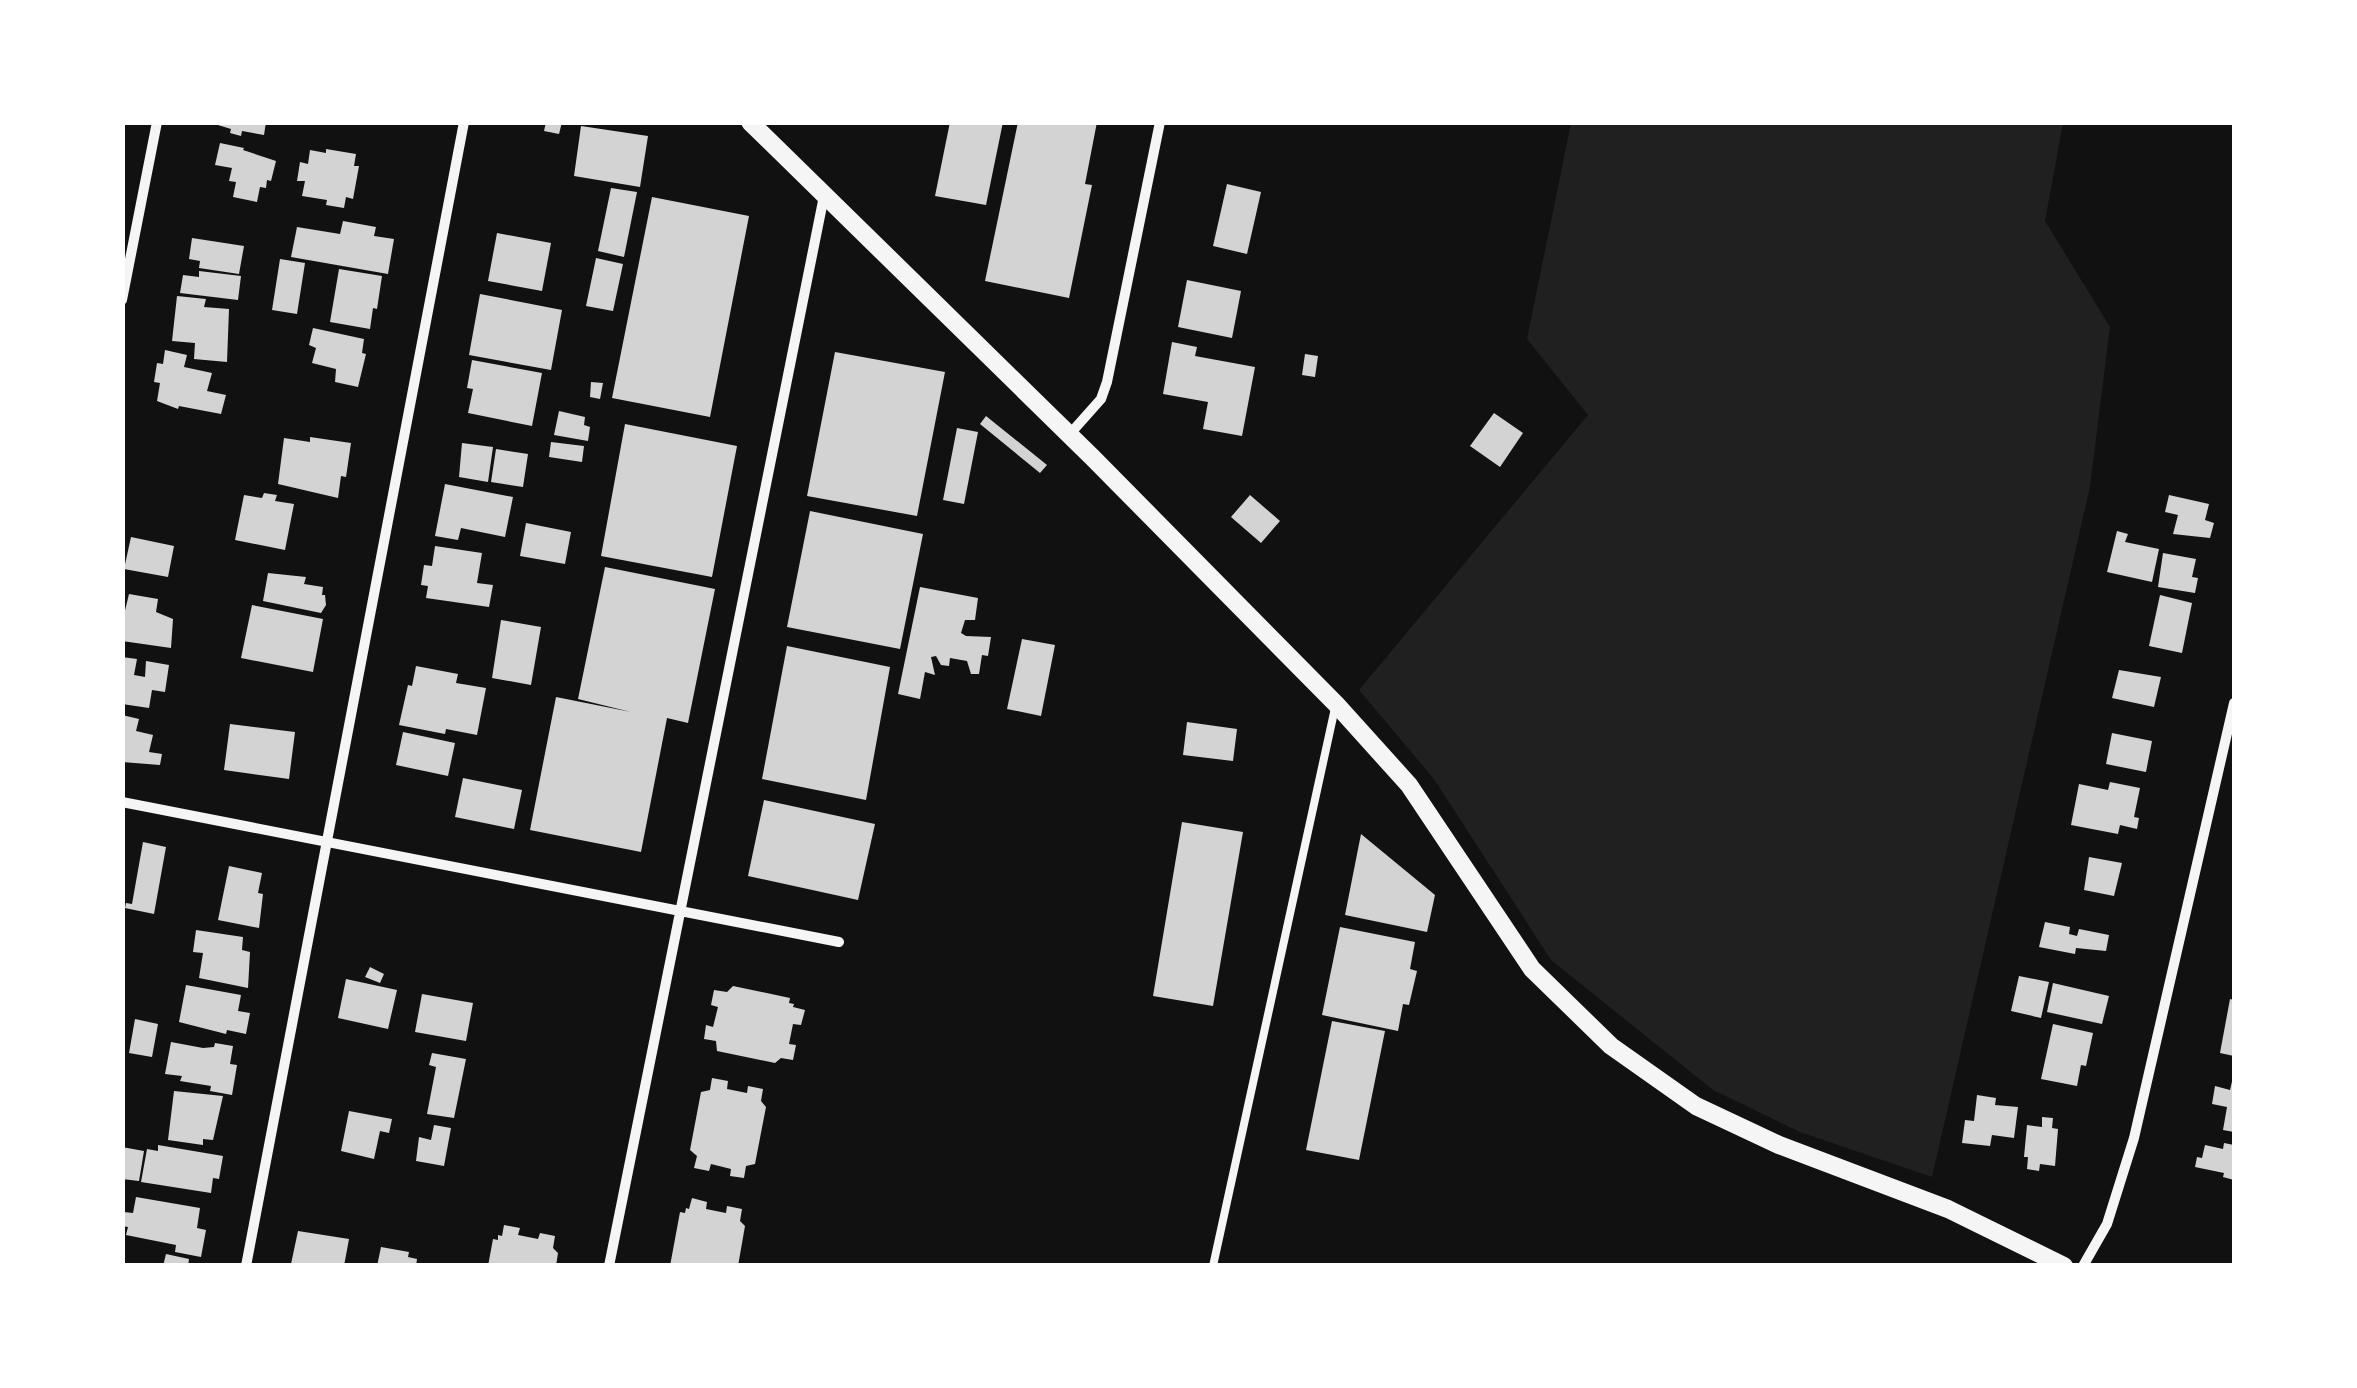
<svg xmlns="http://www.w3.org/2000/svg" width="2357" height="1388" font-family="Raleway,sans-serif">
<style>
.green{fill:#202020}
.building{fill:#d3d3d3}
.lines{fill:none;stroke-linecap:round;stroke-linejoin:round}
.service{stroke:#f5f5f5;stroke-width:8}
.minor{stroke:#f5f5f5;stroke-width:10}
.tertiary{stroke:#f5f5f5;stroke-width:18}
</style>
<rect width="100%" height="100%" fill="#111"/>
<path class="green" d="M1571 123H2063L2045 221 2110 327 2090 487 1932 1177 1800 1132 1713 1090 1551 960 1434 779 1359 690 1588 415 1527 339Z"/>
<path class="building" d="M208 122H266L264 135 242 131 241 136 230 133 231 129Z
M546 122H562L559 134 544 131Z
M950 122H1003L986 205 935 196Z
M1018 122H1097L1085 184 1092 185 1069 298 985 281Z
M581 126 648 136 640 187 574 176Z
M220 143 244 148 243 150 276 161 271 181 267 180 266 188 260 187 257 202 233 197 236 182 229 181 232 168 215 165Z
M326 149 356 154 354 166H359L353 199 346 197 344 208 326 205 327 200 302 196 305 181H297L300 162 308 164 310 150 326 153Z
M1227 184 1261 192 1247 254 1213 246Z
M611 188 637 192 624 257 598 251Z
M652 197 749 216 710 417 612 398Z
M343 221 376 227 374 236 394 239 388 274 291 257 297 227 340 234Z
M497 233 551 243 542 291 488 281Z
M192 238 244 246 239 274 199 268 200 261 189 259Z
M596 258 623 264 613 311 586 306Z
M280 259 305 263 297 314 272 310Z
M339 269 382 276 377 309 373 308 370 329 330 322Z
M199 271 241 276 238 300 180 293 183 275 199 277Z
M1187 280 1241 291 1232 338 1178 327Z
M480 294 562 310 551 370 469 355Z
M177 296 206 299 204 307 229 309 227 362 194 359 195 343 172 341Z
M313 328 364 339 362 353 366 354 358 387 335 382 336 369 312 363 316 348 309 345Z
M1172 342 1197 347 1195 356 1255 367 1242 436 1203 429 1208 402 1163 394Z
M165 350 187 355 184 367 212 373 207 391 226 395 221 414 179 406 178 409 157 401 160 383 154 382 157 363 163 364Z
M835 352 945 372 917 516 807 496Z
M1305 354 1318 356 1315 377 1302 375Z
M472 360 542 373 532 426 468 413 473 389 467 388Z
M591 382 603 383 600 399 590 397Z
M559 411 585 417 584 425 590 427 588 441 554 435Z
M1494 413 1523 433 1500 467 1470 446Z
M986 416 1047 465 1040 473 980 424Z
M625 424 737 446 712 577 601 556Z
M957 428 978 432 964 504 943 500Z
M310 437 351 443 346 477 341 476 338 498 278 484 284 438 310 442Z
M551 442 584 446 582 462 549 457Z
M462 443 493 447 488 482 459 477Z
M496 449 528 454 523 487 491 482Z
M445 484 513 497 505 537 461 528 458 540 435 536Z
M264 493 277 495 275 501 294 504 285 550 235 540 244 495 262 498Z
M1250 495 1280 521 1261 543 1231 517Z
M2169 495 2209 504 2205 520 2214 523 2210 538 2173 534 2178 515 2165 512Z
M810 511 923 534 900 649 787 627Z
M526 523 571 532 565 564 520 556Z
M2117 531 2128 534 2125 542 2159 549 2152 582 2107 572Z
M131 537 174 546 168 577 124 569Z
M435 546 482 553 477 583 493 585 489 607 426 598 428 586 421 585 424 565 432 566Z
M2163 553 2196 559 2192 577 2198 578 2195 593 2158 587Z
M605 567 715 589 688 723 667 718 641 852 530 830 556 697 631 712 578 699Z
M268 573 306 577 304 584 323 587 322 595H325L326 605 321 613 263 601Z
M920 587 978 598 975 620H965L961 633 966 636 991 637 988 656 982 655 979 674H971L967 661 950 658 949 666 941 665 936 656 931 657 935 675 925 672 920 699 898 694Z
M129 594 158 599 156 612 173 619 171 648 122 641V623Z
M2160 595 2192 603 2182 653 2149 646Z
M252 605 323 619 313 672 241 658Z
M501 620 541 627 531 685 492 678Z
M1022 639 1055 645 1041 716 1007 709Z
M787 646 890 667 866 800 762 779Z
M122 657 137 659 134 675 145 677 146 661 169 665 165 692 152 690 149 708 122 704Z
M416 666 458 674 456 683 486 688 477 735 446 729 445 734 399 725 408 685 412 686Z
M2119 670 2161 677 2154 707 2112 698Z
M122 715 139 719 136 731 153 735 149 752 162 754 160 765 122 762Z
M1187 722 1237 729 1233 761 1183 755Z
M230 724 295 732 289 779 224 770Z
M403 732 455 743 448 776 396 765Z
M2112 733 2152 741 2146 772 2106 764Z
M463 778 522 790 514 829 455 817Z
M2110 782 2140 788 2134 817 2139 818 2137 829 2120 825 2118 834 2071 825 2079 784 2108 790Z
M764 800 875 824 858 900 748 876Z
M1182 822 1243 832 1213 1006 1153 996Z
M1361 834 1435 895 1427 932 1345 915Z
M143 842 166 847 154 914 125 908 126 903 132 904Z
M2089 857 2122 863 2114 896 2084 890Z
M229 866 262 873 258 893 263 894 259 928 218 920Z
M2045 922 2070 927 2069 934 2077 936 2079 929 2109 935 2106 951 2076 948 2075 954 2039 947Z
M1340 927 1415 942 1410 969 1417 971 1409 1005 1403 1004 1398 1031 1322 1015Z
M196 930 243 937 242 950 250 952 248 988 199 978 203 953 193 952Z
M370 967 384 974 380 983 365 977Z
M2019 976 2049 982 2041 1018 2011 1011Z
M346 979 397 990 388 1029 338 1018Z
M2053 983 2109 996 2102 1024 2047 1012Z
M186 985 241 995 238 1011 250 1013 246 1034 227 1030 226 1034 179 1022Z
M733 986 790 998 789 1003 794 1004 793 1007 805 1010 801 1025 793 1024 789 1044 796 1045 793 1060 781 1058 775 1063 717 1051 716 1041 704 1039 706 1025 713 1027 718 1007 711 1005 714 990 727 992Z
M422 994 473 1003 466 1041 415 1032Z
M2230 999 2234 1000V1056L2220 1053Z
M135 1019 158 1024 152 1057 129 1053Z
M1332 1021 1385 1031 1359 1160 1306 1150Z
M2053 1024 2093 1033 2086 1066 2081 1065 2077 1086 2041 1079Z
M171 1042 203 1048 214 1047 215 1043 233 1046 230 1064 237 1065 232 1095 210 1091 211 1086 180 1081 182 1076 165 1074Z
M432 1053 466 1059 454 1118 427 1114 436 1067 429 1065Z
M2233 1077H2234V1132L2223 1130 2227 1107 2212 1104 2215 1086 2230 1090Z
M712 1078 728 1081 727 1089 747 1093 748 1086 763 1089 761 1101 766 1107 755 1164 746 1166 744 1178 730 1176 731 1169 711 1164 709 1171 694 1168 697 1156 690 1150 701 1092 710 1090Z
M174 1091 223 1096 213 1140 203 1139V1145L168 1140Z
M1977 1095 1996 1098 1995 1105 2018 1107 2014 1138 1992 1135 1990 1146 1962 1143 1965 1120 1974 1121Z
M349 1111 392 1119 389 1133 380 1131 374 1159 341 1151Z
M2042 1117 2053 1118 2052 1128 2058 1129 2055 1166 2040 1164 2039 1171 2027 1169 2028 1157H2024L2027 1125 2042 1127Z
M434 1125 451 1128 444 1166 416 1161 419 1137 431 1140Z
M2224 1143 2234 1145V1180L2223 1177 2224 1173 2195 1167 2197 1157 2202 1158 2205 1145 2223 1149Z
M158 1145 223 1156 219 1179 213 1178 211 1193 141 1182 147 1149 158 1151Z
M122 1147 144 1151 139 1181 122 1179Z
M136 1197 200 1208 197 1228 206 1230 201 1257 175 1252 176 1245 126 1235 128 1227 122 1226 124 1212 133 1213Z
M692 1198 707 1202 706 1209 726 1213 727 1206 742 1209 740 1221 745 1226 738 1266H670L680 1212 685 1213 686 1208 689 1209Z
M504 1225 520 1228 518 1235 538 1239 540 1233 555 1236 553 1248 558 1253 556 1266H488L493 1239 498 1240V1235L502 1236Z
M298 1231 349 1239 344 1266 291 1264Z
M381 1247 409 1252 408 1257 417 1259 416 1266H377Z
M166 1254 189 1259 188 1266H163Z"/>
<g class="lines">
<path class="service" d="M1213 1266 1335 708"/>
<path class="minor" d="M122 300 157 122
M1069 435 1101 399 1107 382 1160 122
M122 802 839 942
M246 1266 464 122
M609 1266 824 196
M2083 1266 2107 1224 2134 1138 2234 703"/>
<path class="tertiary" d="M750 122 1092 457 1336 704 1409 785 1532 969 1611 1046 1696 1106 1779 1145 1948 1209 2064 1266"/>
</g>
<rect width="2357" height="1388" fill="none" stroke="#ffffff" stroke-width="250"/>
</svg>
